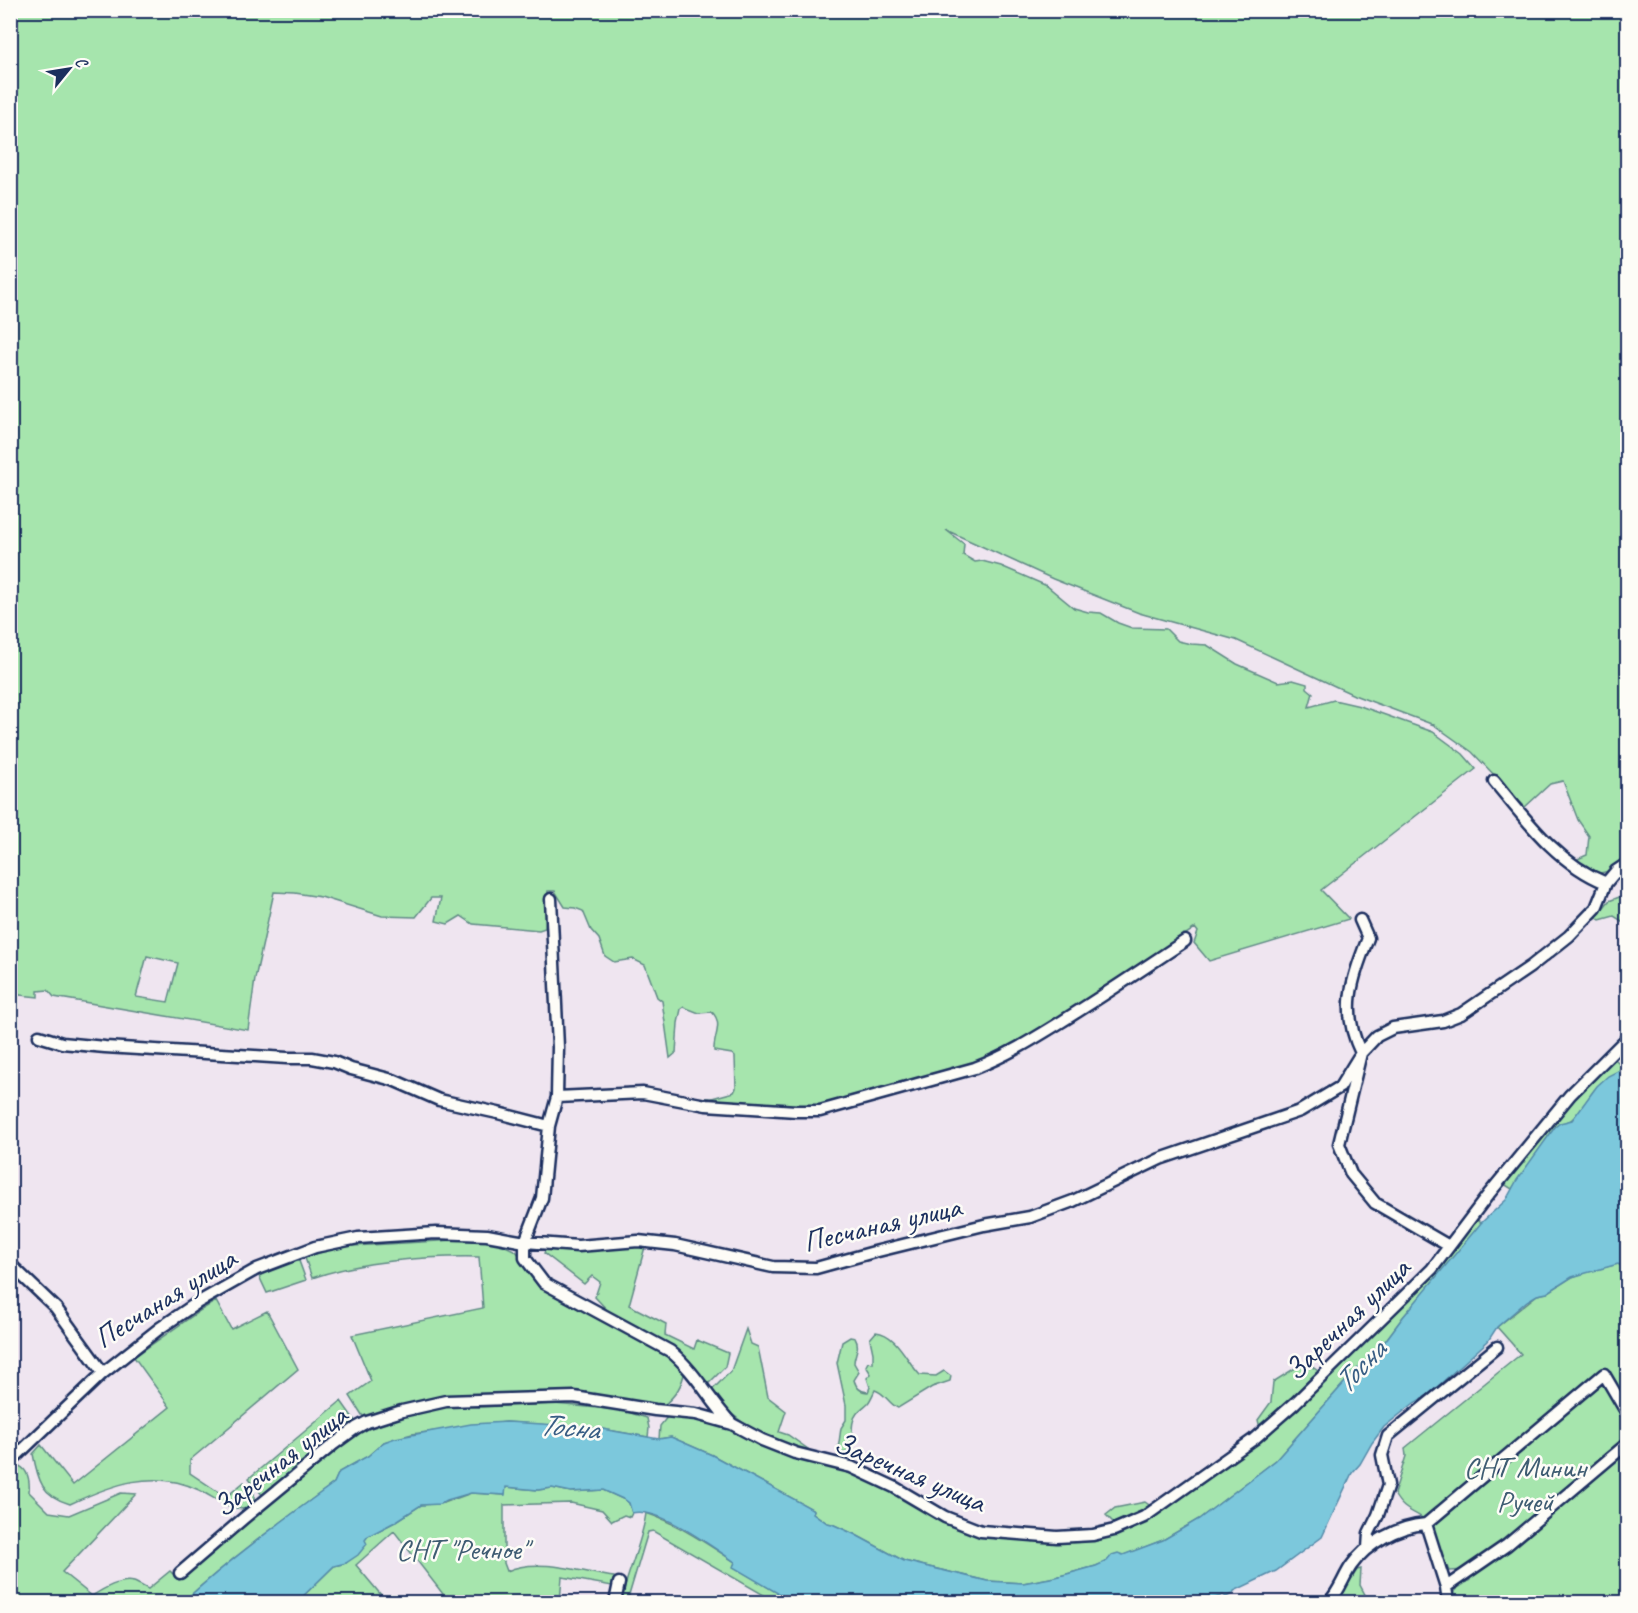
<svg xmlns="http://www.w3.org/2000/svg" width="1638" height="1613" viewBox="0 0 1638 1613" font-family="Caveat,sans-serif">
<rect width="100%" height="100%" fill="#efe5f0"/>
<filter id="ink" filterUnits="userSpaceOnUse"><feTurbulence type="fractalNoise" baseFrequency=".0167" numOctaves="2"/><feDisplacementMap in="SourceGraphic" scale="12" xChannelSelector="R" yChannelSelector="G"/><feConvolveMatrix kernelMatrix="1 2 1 2 8 2 1 2 1" color-interpolation-filters="sRGB"/></filter>
<g filter="url(#ink)">
<!-- green -->
<path fill="#a6e5ad" stroke="#608a86" stroke-width="1.5" fill-rule="evenodd" d="M11 11H1627L1628 858C1606 876 1597 878 1573 861L1587 855 1589 836 1578 820 1563 781 1550 784 1525 807 1472 752 1434 725 1354 695 1236 640 1139 613 1053 579 946 530 964 544 963 555 975 562 982 561 1001 566 1047 586 1074 608 1088 612 1101 613 1118 623 1132 628 1166 629 1178 641 1191 644 1207 645 1237 664 1278 682 1293 680 1307 684V688L1313 693 1309 707 1334 700 1360 706 1433 732 1463 754 1476 769 1321 890 1349 919 1209 961 1194 943 1198 932 1195 928 1011 1050 974 1066 822 1107 715 1105 684 1097 712 1098 734 1092 736 1088 735 1057 732 1054 714 1051C713 1037 724 1024 712 1012L699 1013 684 1007 681 1009 678 1023 676 1053 670 1058 662 1001 657 997 645 965 633 959 614 962 605 956 599 939 591 930 583 911 575 908 565 907 555 891H548L545 928 539 930 473 924 461 916 448 924 436 921 441 898H431L416 917 382 916 321 897 295 893 274 892 255 979 248 1030 54 997 48 990 38 991V997L11 994ZM147 956 178 963 168 1002 136 997Z
M1627 894V928L1622 921 1614 916 1600 920 1596 917 1609 901Z
M1612 1056 1623 1067C1615 1075 1604 1079 1596 1088 1588 1097 1581 1112 1572 1119 1568 1123 1560 1123 1555 1127L1512 1189 1504 1184 1553 1121Z
M1476 1218 1481 1223 1473 1235 1403 1317 1380 1348 1353 1373 1276 1460 1199 1519 1163 1540 1096 1566 1056 1577 1023 1583 987 1581 904 1561 854 1534 832 1524 827 1523 813 1513 814 1510 712 1455 671 1437 659 1439 660 1426 668 1416 699 1420 731 1429 880 1483 950 1523 978 1536 1056 1541 1150 1519 1237 1456Z
M473 1239 499 1243 516 1251 539 1281 667 1354 685 1370C682 1386 676 1395 664 1405L450 1397 424 1400 364 1418 350 1396 371 1381 352 1335 483 1308 479 1257C427 1256 361 1261 312 1278L305 1258 336 1247Z
M613 1247H645L629 1305 666 1324 665 1335 694 1349 697 1340 728 1353 725 1367 706 1386 690 1364 611 1314 595 1297 600 1282 592 1276 584 1284 544 1253 546 1249Z
M293 1260 299 1261 306 1280 267 1293 259 1276Z
M1618 1264 1628 1269 1627 1602H1455V1590L1470 1580 1471 1574 1468 1570 1449 1571 1428 1523C1416 1510 1406 1515 1394 1494L1406 1456 1405 1448 1521 1354 1497 1327 1537 1295 1547 1293 1572 1277 1586 1272Z
M216 1301 231 1329 267 1311 298 1369 190 1460V1473L226 1497 244 1482 254 1493V1500L245 1509C227 1509 215 1498 199 1490 154 1468 111 1485 70 1504 42 1496 38 1481 33 1454L41 1445 73 1485 170 1407 134 1357 201 1310Z
M746 1329 751 1344 758 1347 768 1397 786 1411 779 1432 788 1435 811 1451C769 1440 739 1427 710 1392L731 1371Z
M876 1332C897 1334 907 1362 920 1375L936 1376 944 1371 951 1376 950 1381 932 1387 898 1408C889 1404 885 1393 875 1390 873 1394 871 1399 868 1403 862 1409 855 1412 853 1422 850 1433 857 1452 840 1454L838 1450 840 1435 841 1428 846 1420V1405L837 1363 842 1342 850 1337 855 1338C861 1348 854 1353 854 1363L859 1372 854 1380C856 1387 860 1392 868 1392L870 1387 867 1378 871 1374 866 1366 868 1362 873 1363V1353L870 1339Z
M1300 1365 1311 1366 1318 1371 1260 1428 1258 1420 1271 1402 1273 1382Z
M341 1401 356 1422 286 1481 263 1496 249 1478Z
M450 1404 478 1407 554 1404 621 1410 647 1418 649 1428 648 1437 602 1429 506 1422 412 1434 384 1442 368 1456 339 1472 334 1483C282 1521 230 1559 183 1602H11L10 1471 17 1465C29 1469 30 1481 29 1492L49 1512 69 1515 121 1493 136 1494 62 1572 92 1596C103 1589 121 1578 134 1582 139 1584 144 1587 148 1589L170 1571 179 1580 247 1519 357 1432 405 1414Z
M506 1487 538 1490 552 1488 571 1492 603 1490 625 1500 629 1503 632 1513 630 1517 624 1515 612 1521 602 1510 571 1503 504 1505V1563L507 1571C537 1557 582 1572 614 1577L612 1586 562 1577 560 1602H425L427 1600 431 1601 443 1594 394 1531 356 1565 387 1602H297L334 1566 346 1563 368 1536 395 1522 421 1505 444 1503 471 1493 504 1495Z
M1145 1502 1152 1507 1117 1526 1106 1515 1115 1508Z
M646 1513C679 1524 707 1544 735 1562L734 1567 793 1602H776L653 1531 648 1532 627 1602H621C627 1572 642 1544 646 1513Z
M1361 1569 1360 1585 1369 1602H1336L1357 1570Z"/>
<!-- water -->
<path fill="#7cc8dc" stroke="#558baa" stroke-width="1.5" d="M1627 1062V1269L1618 1264 1572 1277 1547 1293 1537 1295 1527 1301 1497 1327 1488 1341 1428 1395 1414 1403 1384 1427 1372 1443 1360 1464 1352 1473 1322 1537 1276 1571 1234 1591 1233 1594 1226 1597 1223 1595 1204 1602H793L733 1567 735 1562C712 1547 659 1506 632 1513L629 1503 625 1500 603 1490 571 1492 552 1488 538 1490 506 1487 505 1495 471 1493 447 1500 440 1504 421 1505 395 1522 368 1536 365 1540 367 1544 358 1555 346 1563 334 1566 297 1602H183C230 1559 282 1521 334 1483L339 1472 368 1456 384 1442 395 1438 471 1424 507 1422 543 1424 602 1429 659 1439 671 1437 712 1455 814 1510 813 1513 827 1523 832 1524 854 1534 904 1561 987 1581 1023 1583 1056 1577 1096 1566 1107 1561 1112 1555 1118 1553 1123 1555 1163 1540 1199 1519 1276 1460 1353 1373 1380 1348 1403 1317 1481 1223 1506 1200 1517 1180 1555 1127 1560 1123 1572 1120 1597 1086 1608 1076 1620 1070Z"/>
<g fill="none" stroke-linecap="round" stroke-linejoin="round">
<!-- minor casing -->
<g stroke="#1b2f5e" stroke-width="15">
<path id="minor" d="M1494 781C1526 820 1558 864 1606 883
M1616 871 1628 876
M551 899 558 1047 557 1097 549 1126 542 1198 525 1242V1258L544 1283 670 1351C695 1371 710 1401 732 1424
M1360 920 1368 938C1352 980 1340 1010 1361 1053L1339 1144 1351 1174 1375 1203 1449 1246
M39 1036 62 1043 105 1047 287 1058H312L334 1062 351 1069 393 1080 439 1100 498 1113 549 1126
M557 1097 643 1093 706 1105 796 1111H820L975 1068C1006 1056 1032 1040 1061 1022 1103 996 1144 968 1185 941
M10 1264 56 1308 103 1373
M10 1462 103 1373 160 1328 197 1303 257 1269 315 1247 358 1238 436 1233 487 1235 525 1242 578 1246 638 1241 675 1245 773 1267 816 1268 874 1252 984 1225 1030 1217 1073 1201 1160 1159 1300 1111 1340 1087 1361 1053 1377 1036 1393 1028 1443 1021 1461 1014 1530 967 1569 936 1596 908 1606 883 1616 871 1628 863
M1426 1524 1446 1587 1448 1602
M1368 1548 1369 1533 1378 1515 1388 1485 1382 1455 1388 1436 1497 1347
M180 1573 244 1518 334 1444 356 1428 367 1422 402 1411 446 1401 574 1397 655 1410 696 1414 732 1424 762 1440 795 1453 851 1467 894 1487 945 1517 981 1531 1057 1537 1093 1535 1114 1530 1144 1517 1254 1439 1295 1403 1432 1269 1488 1195 1570 1095 1628 1037
M1446 1587 1507 1545 1628 1443
M615 1602 619 1583
M1329 1602C1339 1592 1343 1578 1351 1566 1367 1543 1398 1526 1426 1524L1604 1374 1628 1415"/>
</g>
<!-- minor -->
<use href="#minor" stroke="#fdfcf7" stroke-width="10"/>
</g>
</g>
<g text-anchor="middle" stroke-width="5" stroke-linejoin="round" paint-order="stroke">
<!-- street labels -->
<g font-size="30" fill="#1b2f5e" stroke="#fdfcf7">
<text transform="translate(882 1224) rotate(-13)" y="10">Песчаная улица</text>
<text transform="translate(165 1298) rotate(-32)" y="10">Песчаная улица</text>
<text transform="translate(1347 1319) rotate(-44)" y="10">Заречная улица</text>
<text transform="translate(280 1461) rotate(-38)" y="10">Заречная улица</text>
<text transform="translate(910 1472) rotate(23)" y="10">Заречная улица</text>
</g>
<!-- park labels -->
<g font-size="30" fill="#3e5c72" stroke="#fdfcf7">
<text x="1525" y="1477">СНТ Минин<tspan x="1525" dy="34">Ручей</tspan></text>
<text x="462" y="1559">СНТ "Речное"</text>
</g>
<!-- water labels -->
<g font-size="32" font-style="italic" fill="#385d84" stroke="#fdfcf7">
<text transform="translate(1359 1366) rotate(-46)" y="11">Тосна</text>
<text transform="translate(569 1426) rotate(5)" y="11">Тосна</text>
</g>
</g>
<!-- margin -->
<rect width="1638" height="1613" fill="none" stroke="#fdfcf7" stroke-width="36"/>
<rect x="18" y="18" width="1602" height="1577" fill="none" stroke="#1b2f5e" stroke-width="2" filter="url(#ink)"/>
<!-- north arrow -->
<g transform="translate(69 69) rotate(60)" stroke="#fdfcf7" stroke-width="4.5" paint-order="stroke">
<path d="M0-4.5L10 22L0 15L-10 22Z" fill="#1b2f5e"/>
<text y="-9" font-size="16" font-weight="bold" text-anchor="middle" fill="#1b2f5e">С</text>
</g>
</svg>
